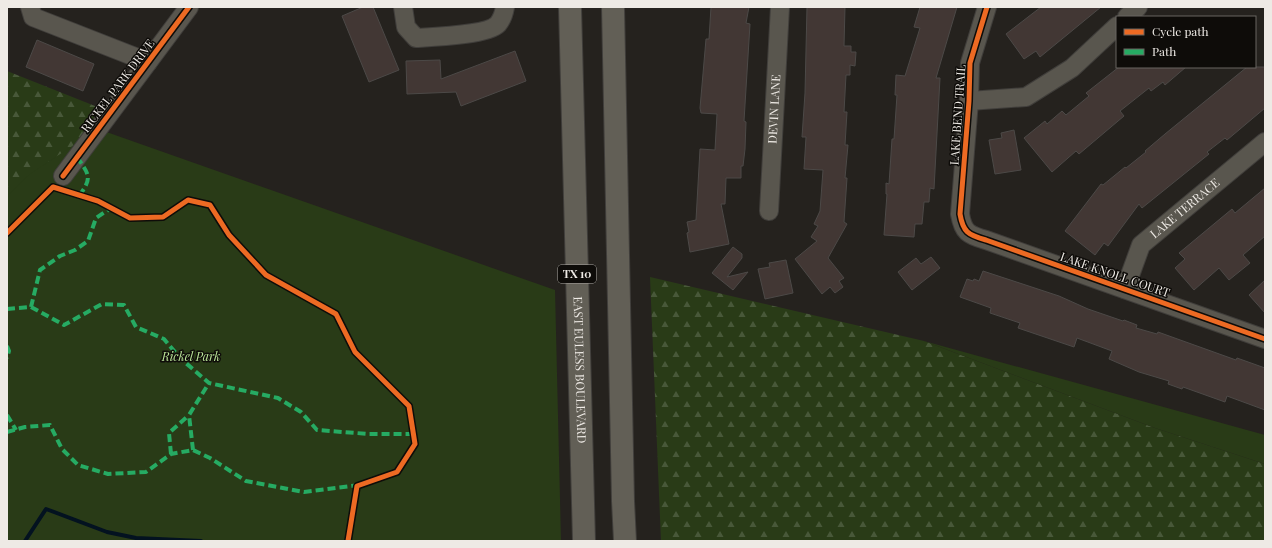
<svg xmlns="http://www.w3.org/2000/svg" width="1272" height="548" viewBox="0 0 1272 548" font-family="'Playfair Display',serif">
<defs>
<pattern id="forest-firs" width="22" height="20" patternUnits="userSpaceOnUse"><rect width="22" height="20" fill="#293b17"/><path d="M5 1l3.5 6h-7zM16 11l3.5 6h-7z" fill="#485839"/></pattern>
</defs>
<rect width="100%" height="100%" fill="#25221e"/>
<!-- forest -->
<path fill="url(#forest-firs)" d="M7 71 95 106 98 129 7 197Z
M650 277 924 341 1155 428 1265 464V541H661Z"/>
<!-- green -->
<path fill="#293b17" d="M98 129 555 290 561 541H7V196L30 174Z
M924 341 1265 435V464L1155 428Z"/>
<g fill="none" stroke-linecap="round" stroke-linejoin="round">
<!-- stream -->
<path stroke="#031220" stroke-width="4" d="M25 541 46 509 107 532 136 538 201 541"/>
</g>
<!-- building -->
<path fill="#423734" stroke="#4c4947" d="M363 7H373L399 70 369 82 342 16Z
M711 7H749L746 23 750 24 744 121 746 122 745 149 743 166H741V178H726L725 204H721L729 244 690 252 687 233 689 232 687 222 696 220 700 149 715 150 717 114 701 113 700 108 706 39H709Z
M807 7H845L844 46H851V52H856L855 66 850 65V75H846L844 112H847L845 145H848L845 178H847L844 222 847 224 828 258 844 278 839 281 843 287 835 293 830 287 822 294 795 259 817 241 811 237 818 226 814 224 820 211 823 170 804 169 806 137H802L805 93Z
M920 7H957L936 78H940L934 189 930 188 929 202H924L922 224H915L914 237 884 235 887 194H886V183L889 184 892 139H894L897 95H895L896 75 905 76 920 28 914 27Z
M1041 7H1101L1040 57 1036 51 1024 59 1006 34Z
M37 40 94 64 83 91 26 67Z
M515 51 526 81 461 106 456 92 407 94 406 61 440 60 441 79Z
M1119 67H1186L1165 85 1163 82 1151 91 1149 88 1120 111 1124 116 1079 154 1076 151 1052 172 1024 138 1045 121 1047 124 1062 111 1066 115 1089 96 1086 93Z
M1247 67H1265V108L1227 140 1225 138 1207 152 1209 154 1142 208 1139 204 1108 246 1104 243 1095 255 1065 231 1101 184 1103 185 1125 167 1126 168 1146 152 1145 151 1165 134Z
M1014 130 1021 170 995 174 989 140 1002 138 1001 133Z
M1265 188V236L1243 255 1250 263 1229 280 1219 268 1194 290 1175 268 1185 259 1179 253 1232 209 1235 213Z
M733 247 742 254V258L727 277 748 272 733 290 712 273Z
M931 257 940 268 912 290 898 272 916 258 921 264Z
M786 260 793 293 765 299 758 269 770 267 769 263Z
M983 271 1059 296 1088 309 1123 321 1124 320 1137 325 1136 328 1157 334 1158 332 1236 360 1237 358 1265 368V410L1227 396 1225 402 1183 387 1182 389 1168 384 1169 381 1139 372 1109 359 1112 351 1077 338 1074 347 1018 328 1020 323 990 313 991 308 960 297 967 279 973 281 974 279 979 281Z
M1265 280V313L1249 295Z"/>
<g fill="none" stroke-linecap="round" stroke-linejoin="round">
<!-- minor casing -->
<g stroke="#403e3b" stroke-width="20">
<g id="minor">
<path d="M30 7 33 17 148 62"/>
<path d="M403 7 406 27 416 38C432 37 488 35 498 24 502 19 504 13 505 7"/>
<path d="M987 7 970 63 969 101 960 214C963 232 968 235 986 240L1265 339"/>
<path d="M1127 17 1138 7"/>
<path d="M969 101 1026 97 1072 68 1117 26"/>
<path d="M63 176 189 7"/>
<path id="s1" d="M769 211 780 7"/>
<path id="s2" d="M1125 289 1141 245 1265 142"/>
</g>
</g>
<!-- major casing -->
<g stroke="#403e3b" stroke-width="24">
<g id="major">
<path id="s3" d="M570 7 584 541"/>
<path d="M613 7 623 501 625 541"/>
</g>
</g>
<!-- minor -->
<use href="#minor" stroke="#59564e" stroke-width="18"/>
<!-- major -->
<use href="#major" stroke="#625f56" stroke-width="22"/>
<!-- quiet -->
<path stroke="#26ab63" stroke-width="4" stroke-dasharray="8 4" stroke-linecap="butt" d="M77 157C89 175 93 177 79 196
M31 307 64 325 102 304 124 305 136 327 164 339 180 358 209 383 278 398 301 412 317 430 369 434H414
M7 309 31 307 40 270 60 256 75 250 88 241 96 218 111 208
M7 346 9 351 7 358
M7 415 16 430
M7 432 25 427 50 425 62 449 78 465 108 474 146 472 171 454 193 450 210 458 246 481 304 492 360 485
M193 450 189 415 209 383
M171 454 169 433 189 415"/>
<!-- cycleway casing -->
<g stroke="#0e0c09" stroke-width="8">
<path id="cycleway" d="M987 7 970 63 969 101 960 214C963 232 968 235 986 240L1265 339
M63 176 189 7
M7 233 53 187 98 201 130 218 163 217 188 200 210 205 229 235 266 275 336 314 355 352 409 406 415 444 397 472 357 486 348 541"/>
</g>
<!-- cycleway -->
<use href="#cycleway" stroke="#ed6a23" stroke-width="5"/>
</g>
<g text-anchor="middle" stroke-width="3" stroke-linejoin="round" paint-order="stroke">
<!-- shield labels -->
<rect fill="#0e0c09" stroke="#aba7a3" stroke-width="1" x="558" y="265" width="38" height="18" rx="3"/>
<g font-size="11" font-weight="bold" fill="#eeeae5">
<text x="577" y="278">TX 10</text>
</g>
<!-- street labels -->
<g font-size="12" fill="#eeeae5" stroke="#0e0c09">
<text transform="translate(118 86) rotate(-53)" y="4">RICKEL PARK DRIVE</text>
<text dy="4" stroke="none"><textPath href="#s1" startOffset="102">DEVIN LANE</textPath></text>
<text transform="translate(958 115) rotate(-86)" y="4">LAKE BEND TRAIL</text>
<text dy="4" stroke="none"><textPath href="#s2" startOffset="104">LAKE TERRACE</textPath></text>
<text transform="translate(1115 275) rotate(19)" y="4">LAKE KNOLL COURT</text>
<text dy="4" stroke="none"><textPath href="#s3" startOffset="363">EAST EULESS BOULEVARD</textPath></text>
</g>
<!-- park labels -->
<g font-size="12" font-style="italic" fill="#bae498" stroke="#0e0c09">
<text x="191" y="361">Rickel Park</text>
</g>
</g>
<!-- border -->
<rect width="1272" height="548" fill="none" stroke="#eeeae5" stroke-width="16"/>
<!-- legend -->
<rect x="1116" y="16" width="140" height="52" fill="#0e0c09" stroke="#686561"/>
<rect x="1124" y="29" width="20" height="6" fill="#ed6a23" stroke="#686561"/>
<text x="1152" y="36" font-size="12" fill="#eeeae5">Cycle path</text>
<rect x="1124" y="49" width="20" height="6" fill="#26ab63" stroke="#686561"/>
<text x="1152" y="56" font-size="12" fill="#eeeae5">Path</text>
</svg>
